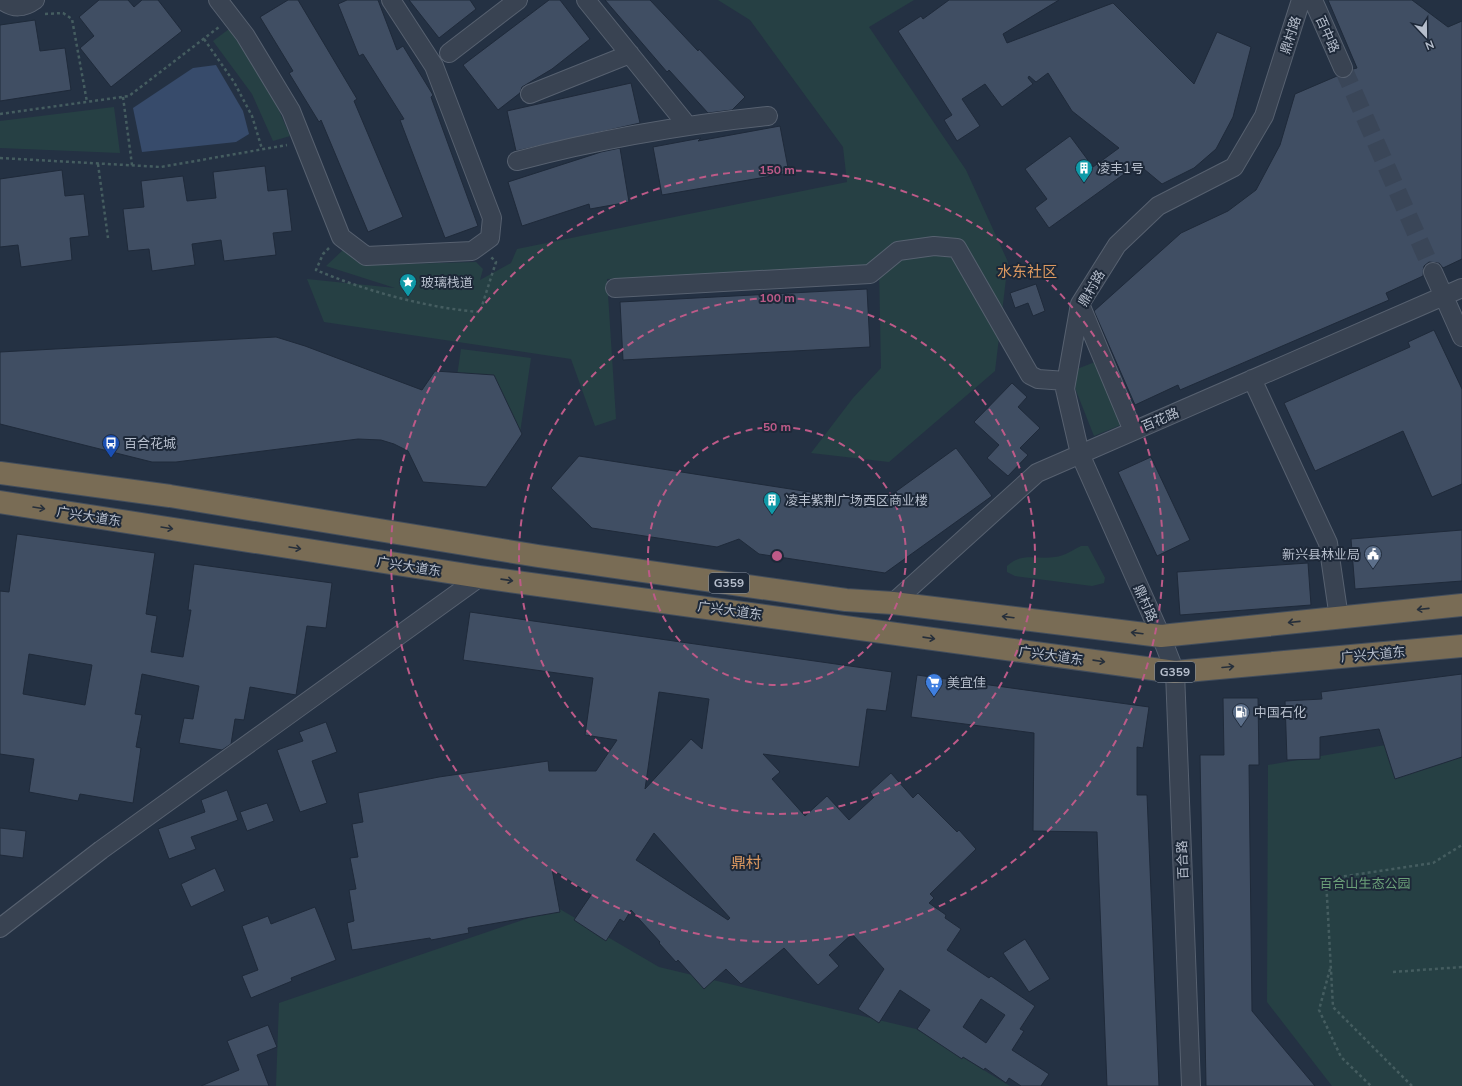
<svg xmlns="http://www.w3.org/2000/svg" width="1462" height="1086" viewBox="0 0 1462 1086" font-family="'Nunito Sans','Noto Sans SC',sans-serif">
<rect width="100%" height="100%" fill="#243143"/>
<!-- green -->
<path fill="#264044" d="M718 0H914L869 27 966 170 1008 262 995 371 889 462 811 453 853 398 881 368 879 267 607 279 616 419 595 426 571 359 324 322 307 279 395 288 326 266 343 250 367 265 476 262 483 269 480 280 511 263 517 249 847 182 843 147 750 20Z
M229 29 268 85 290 136 273 141 252 94 213 41Z
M114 107 120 153 0 148V121Z
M461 349 531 358 520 433 450 424Z
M1095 362 1121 425 1094 436 1075 388 1077 369Z
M1081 546H1088L1105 578 1104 583 1092 586 1015 576 1007 572V566C1022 552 1037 560 1055 557 1064 556 1073 550 1081 546Z
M1462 732V1086H1332L1267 1002 1268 765Z
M558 908 659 967 916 1029 1010 1086H276L279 1003Z"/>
<!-- water -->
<path fill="#374b6b" d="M216 65 243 111 249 134 236 142 142 152 133 108 193 68Z"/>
<!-- building -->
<path fill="#404e63" stroke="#1f2a3a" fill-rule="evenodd" d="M99 0H128L134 7 142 0H158L182 31 111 87 80 48 94 36 79 17Z
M288 0H298L357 99 354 101 403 217 368 232 321 120 319 122 289 73 293 71 260 17Z
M347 0H378L397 50 403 46 433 95 431 97 478 226 445 238 400 120 404 119 363 54 359 56 338 4Z
M409 0H470L476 9 439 38Z
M549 0H560L590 39 552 69 522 87 520 93 498 110 463 65Z
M605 0H650L698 51 699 49 745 97 732 110 708 113 669 70 667 72Z
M949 0H1059L1003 34 1007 43 1113 3 1194 84 1217 32 1251 47 1233 117 1216 149 1194 168 1162 184 1138 164 1049 228 1035 208 1047 199 1025 169 1070 136 1093 167 1119 148 1072 111 1048 73 1036 82 1029 76 1028 78 1033 84 1002 107 985 84 962 99 980 126 957 141 944 120 952 115 898 31 921 16 923 19Z
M1328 0H1412L1448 27 1462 21V259L1443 268 1439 263 1429 262 1424 266 1423 276 1386 293 1389 300 1180 390 1178 385 1135 405 1094 311 1181 233 1228 211 1256 190 1280 145 1295 94 1337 76 1347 78 1351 74 1353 69 1357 68Z
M35 20 40 51 65 48 71 90 0 101V25Z
M631 83 640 123 516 151 507 111Z
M780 126 789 173 662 195 653 147 701 138 698 141Z
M620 148 629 202 590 209 589 204 522 226 508 182 601 152Z
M265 166 268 191 287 189 292 231 273 233 276 255 224 261 221 240 192 244 195 265 152 271 149 249 128 251 123 209 144 207 141 181 183 176 187 201 216 198 213 172Z
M62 170 65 196 84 194 89 236 70 238 72 260 21 267 18 245 0 247V179Z
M1036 284 1045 311 1033 316 1028 303 1015 308 1010 293Z
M867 289 870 347 623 360 620 302Z
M1434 330 1462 389V484L1432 497 1403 431 1315 471 1284 403 1410 347 1408 342Z
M276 337 305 346 422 390 435 371 494 375 522 434 486 487 423 482 408 451 394 444 381 440 358 439 176 462H152L0 424V352Z
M1012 383 1027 397 1018 407 1040 428 1020 448 1028 455 1008 476 987 458 999 445 974 422Z
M956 448 992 496 885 573 759 554 739 539 717 547 592 528 551 488 579 456 880 503Z
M1151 457 1190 540 1157 556 1118 472Z
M1462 530V581L1355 589 1351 539Z
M17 534 155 553 146 614 157 616 151 652 183 657 191 610H188L194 564 332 583 326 628 307 626 296 695 250 687 244 720 235 719 231 744 222 750 179 743 184 718 193 719 199 686 142 674 135 714 142 715 136 747 141 748 133 803 80 794 78 801 29 792 34 759 0 754V591L9 592ZM29 654 92 665 85 705 23 694Z
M1308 563 1311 605 1180 615 1177 572Z
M470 612 892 672 886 711 867 709 859 767 763 754 780 772 772 779 805 816 827 796 849 820 874 797 870 792 891 773 913 798 918 793 957 832 959 830 976 849 930 894 934 898 929 903 946 915 945 918 961 929 947 950 989 978 991 976 1035 1006 1020 1029 1024 1031 1012 1050 1049 1074 1041 1086H1021L1009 1078 1006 1083 985 1068 984 1070 963 1057 962 1059 917 1029 930 1010 900 990 879 1023 858 1009 884 969 852 934 829 955 839 966 818 985 784 948 741 984 726 969 704 989 678 960 676 962 659 943 660 942 631 910 624 922 620 919 606 941 574 920 591 895 552 869 560 912 468 928 469 933 431 940 430 938 352 950 347 923 354 921 349 890 356 889 350 858 358 857 352 824 363 822 358 793 439 777 548 761 549 771H596L617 740 585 735 593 678 463 660ZM659 692 709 699 702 749 691 739 645 789ZM654 833 730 918 728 920 636 860ZM981 999 1005 1015 986 1043 963 1027Z
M1462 674V757L1395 779 1379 729 1320 737V759L1287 760 1285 701 1322 699 1321 692Z
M917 675 1149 707 1143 748 1137 747V795H1147L1159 1086H1107L1097 832 1033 831 1034 733 911 717Z
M1223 698H1258L1259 765H1249L1252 1011 1315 1086H1206L1200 755H1224Z
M326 722 337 752 312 761 327 803 300 812 277 750 303 741 299 732Z
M227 790 238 820 191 837 196 849 169 859 158 829 205 812 201 800Z
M267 803 274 821 247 831 240 812Z
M0 828 26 831 23 858 0 855Z
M215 868 225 891 191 907 181 884Z
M315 907 336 960 291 978 292 981 251 998 242 976 258 970 242 926 268 916 271 924Z
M1025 939 1050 979 1029 992 1003 953Z
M268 1025 277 1047 257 1055 269 1086H201L239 1070 227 1041Z"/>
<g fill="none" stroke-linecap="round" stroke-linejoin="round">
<!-- minor-tunnel -->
<path stroke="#3a4658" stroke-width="18" stroke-dasharray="18 9" stroke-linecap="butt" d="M1343 68 1433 272"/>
<!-- minor casing -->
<g stroke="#576170" stroke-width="20">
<path id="minor" d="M2 0C13 9 24 8 35 0
M218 0 245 35 291 111 341 237 366 256 472 251 490 238 492 218 434 66 391 0
M586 0 687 125
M1313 0 1343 68
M449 53 518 0
M530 94 630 54
M517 161C600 139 682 125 768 116
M1433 272 1462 337
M615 288 870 274 898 251 934 246 957 248 1030 375 1038 379 1066 381
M1080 304 1133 431
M1252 379 1328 543 1339 618
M893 603 1037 473 1462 288
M0 928 101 850 480 577
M1191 1086 1175 672 1161 636 1080 454 1065 389 1080 304 1117 245 1158 206 1234 167 1264 116 1301 0"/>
</g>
<!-- highway casing -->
<g stroke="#434e5d" stroke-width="24">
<path id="highway" d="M0 473 170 496 538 556 846 600 893 603 1161 636 1462 605
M0 502 480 577 1175 672 1462 646"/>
</g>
<!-- path -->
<path stroke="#455d60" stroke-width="2.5" stroke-dasharray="3 3" stroke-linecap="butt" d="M45 14 63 13 72 19 87 102
M204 39 234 82 252 116 262 149
M123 97 132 165
M0 114 129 96 219 27
M0 158 161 167 287 145
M98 164 108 238
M329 248 323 254 316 270C366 291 427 308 480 312L496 262 491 257
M1330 969 1319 1010 1341 1057 1371 1086
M1393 972 1462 967
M1412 1086 1333 1007 1326 879 1433 863 1462 845"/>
<!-- minor -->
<use href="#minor" stroke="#394352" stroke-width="18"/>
<!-- highway -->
<use href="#highway" stroke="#796c55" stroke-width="22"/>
</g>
<!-- one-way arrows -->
<defs><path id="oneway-shaft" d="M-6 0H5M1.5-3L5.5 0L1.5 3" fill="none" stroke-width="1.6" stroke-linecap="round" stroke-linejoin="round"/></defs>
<g stroke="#262f3b">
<use href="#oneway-shaft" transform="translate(39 508) rotate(9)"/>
<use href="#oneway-shaft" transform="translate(167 528) rotate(9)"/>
<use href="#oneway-shaft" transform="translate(295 548) rotate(9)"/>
<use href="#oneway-shaft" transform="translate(507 580) rotate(8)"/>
<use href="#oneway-shaft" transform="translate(1423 609) rotate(174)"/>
<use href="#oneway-shaft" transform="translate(1008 617) rotate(-173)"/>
<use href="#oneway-shaft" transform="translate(1294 622) rotate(174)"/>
<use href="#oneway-shaft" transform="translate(1137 633) rotate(-173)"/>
<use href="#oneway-shaft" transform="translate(929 638) rotate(8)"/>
<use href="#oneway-shaft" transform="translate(1099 661) rotate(8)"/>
<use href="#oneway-shaft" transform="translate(1228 667) rotate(-5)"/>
</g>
<!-- distance rings -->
<g fill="none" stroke="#bd5a88" stroke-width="2" stroke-dasharray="7 5">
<circle cx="777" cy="556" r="129"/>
<circle cx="777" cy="556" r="258"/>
<circle cx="777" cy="556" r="386"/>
</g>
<!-- icons -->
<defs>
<g id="building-pin" transform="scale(0.9)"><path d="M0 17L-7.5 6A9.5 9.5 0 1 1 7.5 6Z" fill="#0f9aa8" stroke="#1d2838"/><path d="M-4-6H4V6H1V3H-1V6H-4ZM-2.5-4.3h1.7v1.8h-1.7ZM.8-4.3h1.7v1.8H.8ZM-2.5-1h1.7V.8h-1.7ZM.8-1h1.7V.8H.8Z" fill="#fff"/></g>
<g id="sight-pin" transform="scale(0.9)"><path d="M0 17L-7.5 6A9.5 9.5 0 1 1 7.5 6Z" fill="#0f9aa8" stroke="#1d2838"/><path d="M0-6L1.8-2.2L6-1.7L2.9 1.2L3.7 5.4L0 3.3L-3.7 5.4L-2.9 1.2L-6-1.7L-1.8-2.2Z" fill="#fff"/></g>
<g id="bus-pin" transform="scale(0.9)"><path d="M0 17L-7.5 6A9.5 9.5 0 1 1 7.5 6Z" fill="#1a4fb4" stroke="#1d2838"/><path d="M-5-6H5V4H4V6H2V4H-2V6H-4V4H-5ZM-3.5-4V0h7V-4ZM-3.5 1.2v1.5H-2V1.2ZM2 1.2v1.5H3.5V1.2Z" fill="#fff"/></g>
<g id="civic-pin" transform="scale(0.9)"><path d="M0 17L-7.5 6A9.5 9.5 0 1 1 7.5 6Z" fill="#5c6f8a" stroke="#1d2838"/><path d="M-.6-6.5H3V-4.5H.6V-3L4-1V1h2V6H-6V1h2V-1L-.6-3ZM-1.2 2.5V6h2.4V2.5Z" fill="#fff"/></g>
<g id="supermarket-pin" transform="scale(0.9)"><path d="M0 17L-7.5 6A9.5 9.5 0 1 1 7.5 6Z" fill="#3f7fe0" stroke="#1d2838"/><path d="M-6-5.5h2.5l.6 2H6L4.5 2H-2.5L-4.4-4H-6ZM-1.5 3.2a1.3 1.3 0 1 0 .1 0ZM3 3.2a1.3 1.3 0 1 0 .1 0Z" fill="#fff"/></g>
<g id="fuel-pin" transform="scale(0.9)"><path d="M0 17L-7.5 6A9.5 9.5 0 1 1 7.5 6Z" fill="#5c6f8a" stroke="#1d2838"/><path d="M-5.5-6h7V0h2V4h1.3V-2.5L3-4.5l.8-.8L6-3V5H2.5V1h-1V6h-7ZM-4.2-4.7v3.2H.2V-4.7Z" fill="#fff"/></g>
</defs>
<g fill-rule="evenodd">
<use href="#building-pin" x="1084" y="168"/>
<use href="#sight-pin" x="408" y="282"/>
<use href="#bus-pin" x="111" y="443"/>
<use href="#building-pin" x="772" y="500"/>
<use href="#civic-pin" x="1373" y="554"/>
<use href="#supermarket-pin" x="934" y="682"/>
<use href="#fuel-pin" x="1241" y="712"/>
</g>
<g text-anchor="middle" stroke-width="4" stroke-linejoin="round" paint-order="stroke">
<!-- shield labels -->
<g fill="#1d2838" stroke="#8891a0" stroke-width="1">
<rect x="709" y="573" width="40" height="20" rx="3"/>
<rect x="1155" y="662" width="40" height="20" rx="3"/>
</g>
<g font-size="12" font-weight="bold" fill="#b6becc">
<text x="729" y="587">G359</text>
<text x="1175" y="676">G359</text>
</g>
<!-- street labels -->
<g font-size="13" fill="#b6becc" stroke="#1d2838">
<text transform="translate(1328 34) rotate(66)" y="5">百中路</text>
<text transform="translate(1290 35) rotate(-72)" y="5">鼎村路</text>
<text transform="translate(1091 288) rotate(-60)" y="5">鼎村路</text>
<text transform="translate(1160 419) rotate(-23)" y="5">百花路</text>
<text transform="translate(89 516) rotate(9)" y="5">广兴大道东</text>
<text transform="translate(409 566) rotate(9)" y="5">广兴大道东</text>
<text transform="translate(1146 603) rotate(66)" y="5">鼎村路</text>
<text transform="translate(730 610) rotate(8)" y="5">广兴大道东</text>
<text transform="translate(1373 654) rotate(-5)" y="5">广兴大道东</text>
<text transform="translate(1051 655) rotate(8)" y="5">广兴大道东</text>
<text transform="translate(1182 860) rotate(-92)" y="5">百合路</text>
</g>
<!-- poi labels -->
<g font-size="13" fill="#b6becc" stroke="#1d2838" text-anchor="start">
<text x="1097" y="173">凌丰1号</text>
<text x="421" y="287">玻璃栈道</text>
<text x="124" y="448">百合花城</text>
<text x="785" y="505">凌丰紫荆广场西区商业楼</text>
<text x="1360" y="559" text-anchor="end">新兴县林业局</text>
<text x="947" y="687">美宜佳</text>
<text x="1254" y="717">中国石化</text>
</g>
<!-- park labels -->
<g font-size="13" fill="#6b9f78" stroke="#1d2838">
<text x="1365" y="888">百合山生态公园</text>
</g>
<!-- quarter labels -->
<g font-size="15" fill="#dd9960" stroke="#1d2838">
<text x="1027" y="277">水东社区</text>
<text x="746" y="868">鼎村</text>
</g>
</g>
<circle cx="777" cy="556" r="6" fill="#bd5a88" stroke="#1d2838" stroke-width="2"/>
<g font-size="12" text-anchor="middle" font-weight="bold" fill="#bd5a88" stroke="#1d2838" stroke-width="4" stroke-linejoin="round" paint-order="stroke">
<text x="777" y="174">150 m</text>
<text x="777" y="302">100 m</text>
<text x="777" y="431">50 m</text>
</g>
<!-- north arrow -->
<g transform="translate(1426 36) rotate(158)" stroke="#1d2838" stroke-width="3" paint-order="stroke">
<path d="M0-3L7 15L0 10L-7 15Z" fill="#b6becc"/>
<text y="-6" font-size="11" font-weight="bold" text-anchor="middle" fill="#b6becc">N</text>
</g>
</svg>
